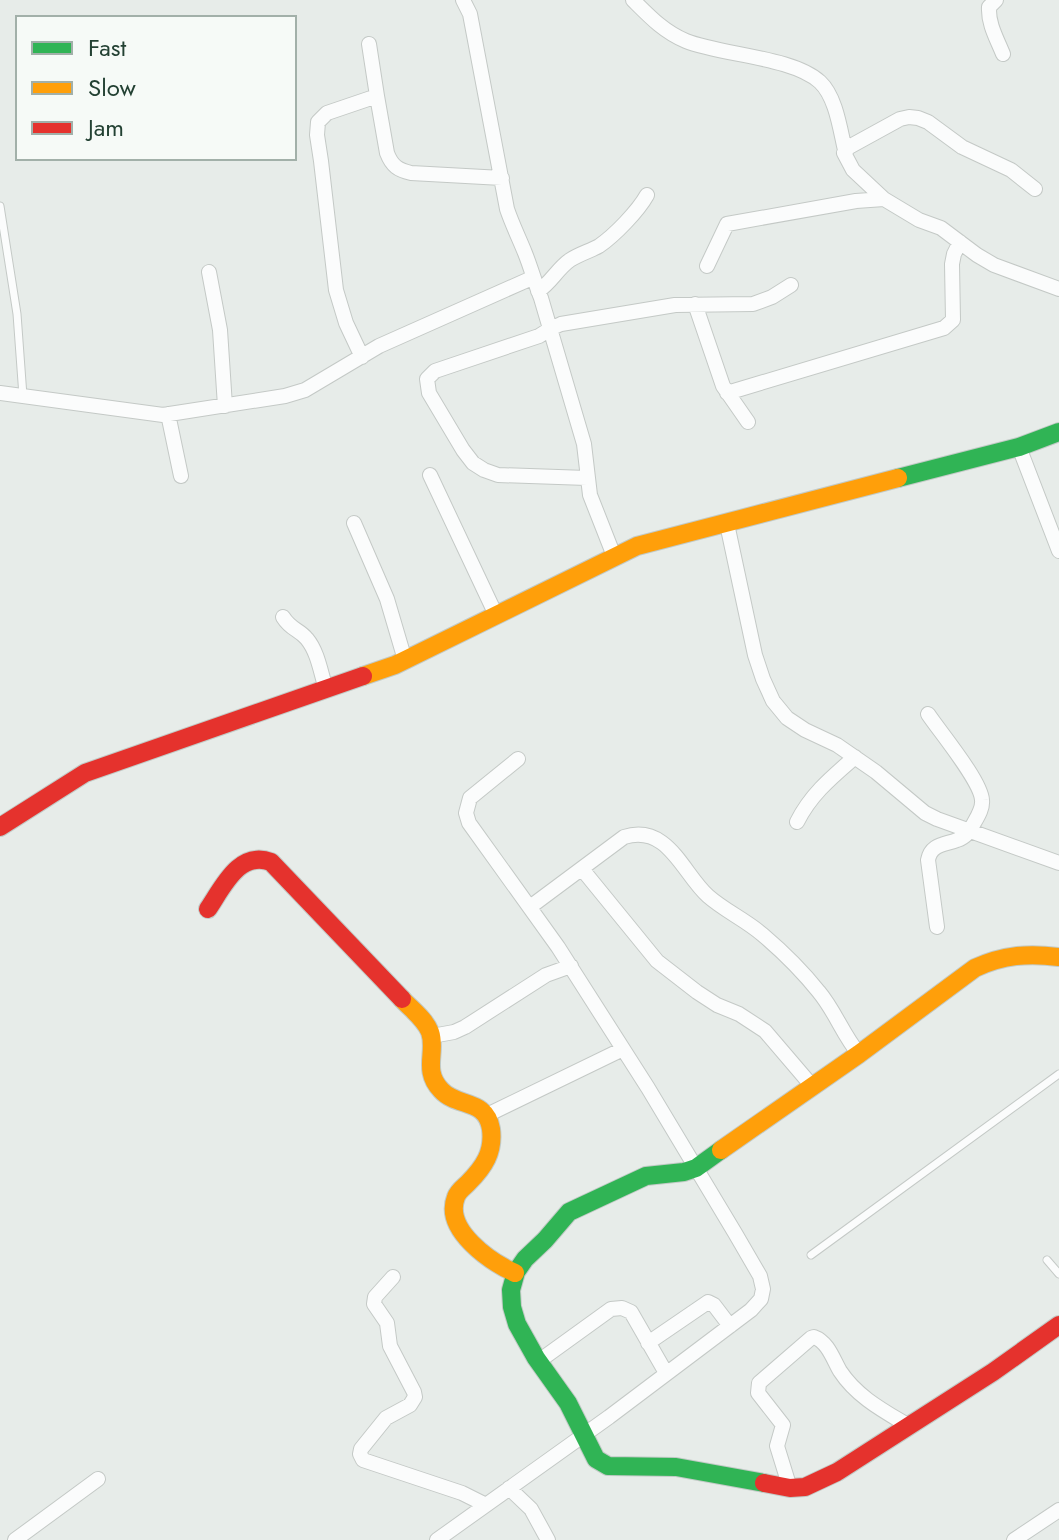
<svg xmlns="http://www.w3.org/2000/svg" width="1059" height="1540" viewBox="0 0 1059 1540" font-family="Jost,sans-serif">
<rect width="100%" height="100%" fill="#e7ece9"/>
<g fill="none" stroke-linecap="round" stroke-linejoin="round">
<!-- lane casing -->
<g stroke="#c4c9c6" stroke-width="9">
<path id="lane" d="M0 206 17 314 23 396
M811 1255 1059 1074
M1047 1260 1059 1274"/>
</g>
<!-- street casing -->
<g stroke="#c4c9c6" stroke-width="16">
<path id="street" d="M463 0 470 14 507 209C512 224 519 238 525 253 531 268 535 283 541 298L584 444 590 495 614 556
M633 0C649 16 664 32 686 41 721 55 793 57 820 82 836 97 840 129 845 150
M996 0 989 7C988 24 997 39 1003 54
M369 44 377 96
M884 199 853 170 844 153 849 147 900 119 909 117 918 118 928 122 962 147 1011 170 1035 189
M707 266 727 224 856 201 884 199 919 220 941 228 977 255 994 265 1059 289
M209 272 220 330 225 406
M538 291C551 283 557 269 570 260 579 254 590 251 599 246 615 235 638 211 647 195
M695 304 723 386 748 422
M362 357 346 323 336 290 321 161 317 135 318 122 327 113 377 96 387 153C392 166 398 170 411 173L502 178
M0 393 163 415 285 396 305 390 379 346 532 278
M727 393 944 328 953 320 952 264 954 254 960 242
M168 414 181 476
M1019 447 1059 551
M430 475 496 615
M587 478 498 475 484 470 473 463 463 450 429 393 427 379 435 371 539 336 550 329 561 324 675 305 753 304 772 297 791 285
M354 523 387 599 405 660
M727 524 755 655 763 679 773 701 787 718 805 730 837 745 876 772 925 813 937 819 1059 863
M283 617C291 630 299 629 307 639 318 652 321 674 326 689
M928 714C940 732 981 781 982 800 983 808 978 816 974 823 969 832 966 837 957 840 944 845 931 844 928 860L937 927
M797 822C811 794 832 777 855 757
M582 869 657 961 697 992 717 1005 739 1014 765 1031 812 1086
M530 907 624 837C668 823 683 874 708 896 725 911 746 920 763 935 783 952 803 972 819 992 835 1011 843 1035 859 1054
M432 1036 454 1032 465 1027 546 975 571 966
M487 1115 623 1049
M393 1277 375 1297 374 1304 387 1323 390 1346 414 1392 415 1397 410 1405 386 1418 361 1449 360 1454 363 1460 462 1493 486 1505
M648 1343 708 1302 714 1305 730 1326
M539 1361 611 1309 622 1308 631 1312 666 1373
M509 1488 531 1509 548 1540
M790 1488 777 1446 783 1425 758 1393 759 1383 811 1338 814 1337C828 1342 833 1359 840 1371 857 1397 884 1411 909 1426
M15 1540 98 1479
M437 1540 609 1417 751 1310 761 1299 763 1289 760 1276 735 1233 648 1088 558 947 469 823 466 813 470 798 518 759
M1014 1540 1059 1510"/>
</g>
<!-- fast casing -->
<g stroke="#c2cac6" stroke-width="20">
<path id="fast" d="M898 478 1019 447 1059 432
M721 1150 696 1168 684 1172 646 1176 569 1212 545 1240 525 1259 516 1272 511 1290 512 1307 517 1324 536 1358 568 1403 596 1459 608 1466 676 1467 764 1483"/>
</g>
<!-- slow casing -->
<g stroke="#c2cac6" stroke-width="20">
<path id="slow" d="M363 676 395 665 637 546 898 478
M402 999C411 1009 425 1019 430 1032 437 1052 422 1070 441 1090 457 1108 486 1098 491 1129 494 1152 484 1167 468 1183 464 1187 458 1191 456 1197 443 1230 491 1262 515 1273
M721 1150 859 1054 975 968C1003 955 1028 953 1059 957"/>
</g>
<!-- jam casing -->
<g stroke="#c2cac6" stroke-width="20">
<path id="jam" d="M0 827 85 773 363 676
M208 909C223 887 239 850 271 862L402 999
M764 1483 790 1488 805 1487 837 1472 993 1372 1059 1325"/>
</g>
<!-- lane -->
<use href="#lane" stroke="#fbfcfc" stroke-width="7"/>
<!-- street -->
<use href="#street" stroke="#fbfcfc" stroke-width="14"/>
<!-- fast -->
<use href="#fast" stroke="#30b455" stroke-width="18"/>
<!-- slow -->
<use href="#slow" stroke="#ff9f0a" stroke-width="18"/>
<!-- jam -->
<use href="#jam" stroke="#e5322d" stroke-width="18"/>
</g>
<!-- legend -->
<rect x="16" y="16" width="280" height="144" fill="#f6faf7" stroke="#a2b0a9" stroke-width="2"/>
<rect x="32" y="42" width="40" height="12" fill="#30b455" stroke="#a2b0a9" stroke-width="2"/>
<text x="88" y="56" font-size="24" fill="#234133">Fast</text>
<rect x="32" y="82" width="40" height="12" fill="#ff9f0a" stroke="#a2b0a9" stroke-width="2"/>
<text x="88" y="96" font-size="24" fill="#234133">Slow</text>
<rect x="32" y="122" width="40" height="12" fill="#e5322d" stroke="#a2b0a9" stroke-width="2"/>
<text x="88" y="136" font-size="24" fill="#234133">Jam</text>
</svg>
